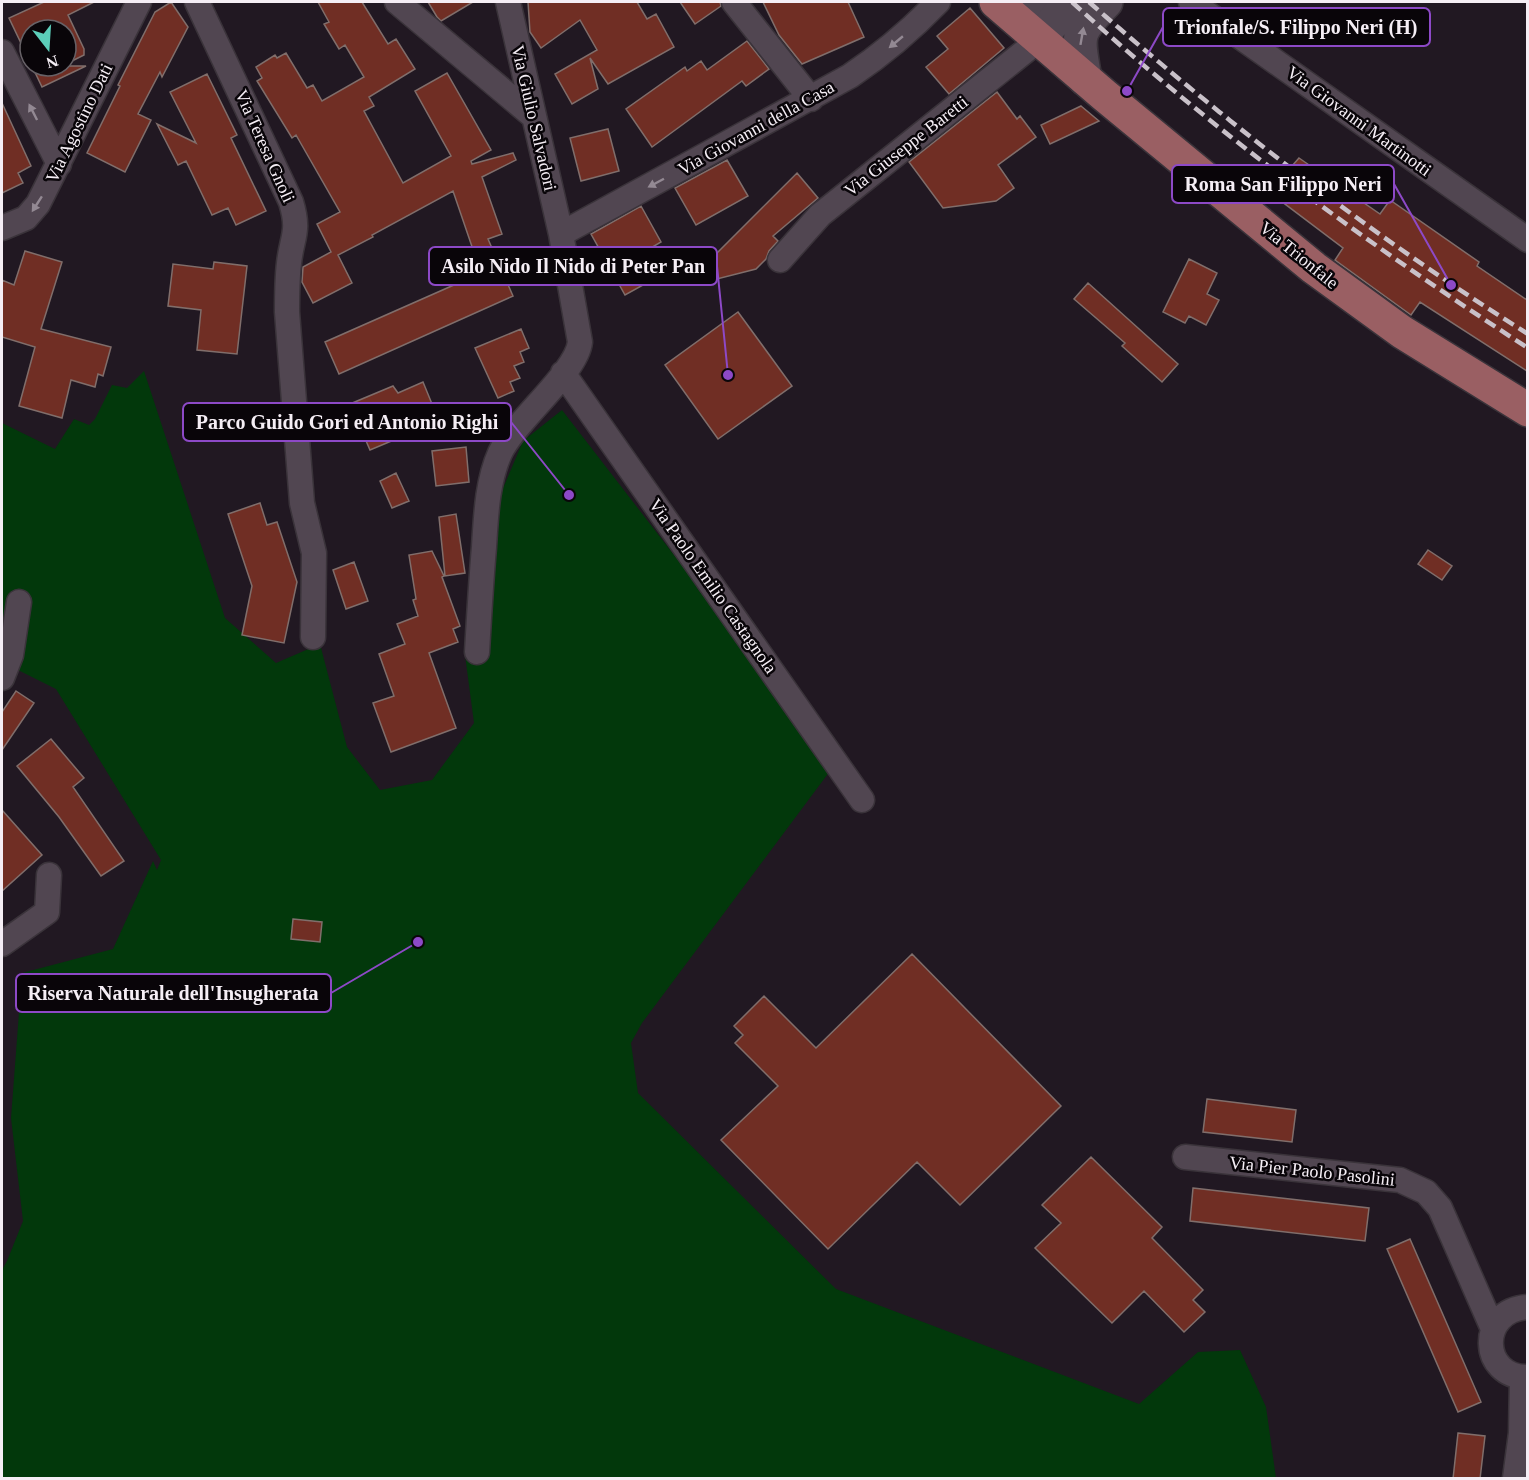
<svg xmlns="http://www.w3.org/2000/svg" width="1529" height="1480" viewBox="0 0 1529 1480" font-family="Georgia,serif">
<rect width="100%" height="100%" fill="#211822"/>
<!-- green -->
<path fill="#02380b" d="M144 371 225 618 276 663 320 644 347 747 380 790 432 780 474 723 465 655 492 612 501 493 523 441 562 410 698 586 697 588 833 767 642 1023 631 1043 638 1093 836 1289 1139 1404 1198 1352 1240 1350 1266 1407 1276 1478H2V1270L7 1261 23 1221 11 1118 22 973 113 949 153 861 157 870 161 860 56 689 2 662V423L55 449 74 419 89 425 95 419 112 385 127 388Z"/>
<!-- building -->
<path fill="#702e24" stroke="#806e6b" stroke-width="1.5" d="M44 2H94L68 15 84 49V55L66 64V30H30V62L9 18Z
M171 2 188 27 162 77 160 72 138 114 151 120 125 172 87 153 120 86 118 85 155 12Z
M318 2H362L388 44 396 39 415 69 369 97 374 106 364 111 403 183 451 156 415 91 447 73 491 150 471 161 472 164 513 153 516 160 482 177 502 234 488 239 513 296 339 374 325 342 481 273 453 191 372 235 373 237 338 255 352 283 313 303 302 282 303 267 331 252 317 224 340 212 296 135 292 138 257 81 262 78 256 67 275 55 277 58 286 53 307 88 313 85 322 101 364 77 345 45 339 49 324 24 329 22Z
M428 2H473L441 21 437 17Z
M528 2H637L647 19 656 14 674 47 608 84 590 58 598 89 572 104 555 74 597 50 580 20 541 48 530 32Z
M680 2H720L721 6 695 24Z
M763 2H848L864 37 802 64 779 35Z
M970 8 1004 48 949 94 926 67 948 49 937 36Z
M747 41 769 69 746 86 742 81 652 147 626 109 685 67 687 71 701 61 707 70Z
M32 66H86L42 87Z
M207 74 237 135 231 138 266 211 236 225 228 208 212 215 186 161 178 165 157 124 196 143 170 92Z
M997 92 1017 119 1020 116 1036 137 998 165 1014 188 996 201 943 208 909 162Z
M2 103 31 166 18 173 23 183 2 193Z
M1081 106 1099 121 1050 144 1041 125Z
M608 129 619 171 581 181 570 138Z
M1299 158 1380 214 1390 200 1479 262 1477 266 1527 300V371L1420 302 1411 315 1335 260 1343 248 1269 192Z
M727 160 748 196 696 225 675 188Z
M797 173 818 198 773 236 778 241 769 251 766 259 756 269 713 280 701 269Z
M641 206 661 242 649 249 663 274 625 295 591 234Z
M25 251 62 262 41 329 111 347 103 376 98 374 95 387 71 380 62 418 19 406 35 347 2 337V280L14 285Z
M1189 259 1217 273 1207 294 1219 300 1206 325 1189 316 1185 323 1163 312Z
M214 262 247 266 237 354 197 350 201 310 168 306 173 264 213 269Z
M1088 283 1178 364 1162 382 1122 346 1125 343 1074 299Z
M738 312 792 386 718 439 665 365Z
M521 329 529 348 520 352 524 362 514 366 520 378 510 382 514 391 498 398 475 348Z
M423 382 439 421 370 450 350 404 393 386 398 393Z
M466 447 469 482 436 486 432 451Z
M396 473 409 501 392 508 380 481Z
M260 503 267 525 277 522 297 582 284 643 242 635 252 586 228 514Z
M456 514 465 573 445 576 439 517Z
M1428 550 1452 566 1442 580 1418 564Z
M432 551 444 576 442 577 460 626 453 629 458 642 429 653 456 728 391 752 373 703 394 696 379 654 405 644 397 624 418 616 413 600 416 599 409 555Z
M354 562 368 601 346 609 333 570Z
M16 691 34 703 2 750V712Z
M51 739 84 778 73 787 124 861 101 876 59 817 17 766Z
M2 810 42 855 2 891Z
M293 919 322 922 320 942 291 939Z
M912 954 1061 1106 960 1205 917 1162 828 1249 721 1140 778 1086 735 1043 743 1035 734 1026 764 996 816 1048Z
M1207 1099 1296 1110 1292 1142 1203 1132Z
M1091 1157 1162 1227 1152 1238 1203 1290 1193 1300 1205 1312 1184 1332 1144 1291 1112 1323 1035 1248 1061 1223 1042 1205Z
M1193 1188 1369 1208 1365 1241 1190 1221Z
M1410 1239 1481 1402 1458 1412 1387 1249Z
M1458 1433 1485 1436 1480 1479H1453Z"/>
<g fill="none" stroke-linecap="round" stroke-linejoin="round">
<!-- street casing -->
<g stroke="#3a333a" stroke-width="27">
<path id="street" d="M197 2 291 202C300 232 292 236 289 263 287 280 287 295 287 312L302 503 314 553 313 637
M397 2 533 116
M734 2 811 99
M1030 2 1043 7 1068 2
M1191 2 1528 240
M2 52 59 164
M2 228 26 218 38 204 139 2
M561 234 850 76C883 54 911 30 938 2
M780 260 820 215 1039 40
M563 373 862 800
M477 652C479 617 481 582 484 547 486 516 487 482 500 453 515 421 577 372 580 342L561 234 508 2
M2 678 11 655 19 602
M2 944 47 912 49 875
M1185 1157 1400 1180 1426 1192 1440 1208 1493 1329
M1528 1307C1477 1310 1480 1378 1528 1377
M1515 1478 1521 1433 1522 1377"/>
</g>
<!-- secondary casing -->
<g stroke="#3a333a" stroke-width="36">
<path id="secondary" d="M1039 40 1069 2
M1085 79C1078 35 1074 35 1106 2"/>
</g>
<!-- primary casing -->
<g stroke="#3a333a" stroke-width="36">
<path id="primary" d="M996 2 1104 95 1314 268 1402 332 1528 410"/>
</g>
<!-- street -->
<use href="#street" stroke="#514651" stroke-width="24"/>
<!-- secondary -->
<use href="#secondary" stroke="#514651" stroke-width="33"/>
<!-- primary -->
<use href="#primary" stroke="#9a5f63" stroke-width="33"/>
<!-- rail -->
<path stroke="#c9c1c9" stroke-width="4.5" stroke-dasharray="12 6" stroke-linecap="butt" d="M1072 2C1213 131 1367 244 1528 348
M1089 2C1227 123 1372 236 1528 334"/>
</g>
<!-- one-way arrows -->
<defs><path id="oneway-solid" d="M-6-.8H1V-3.2L6.5 0L1 3.2V.8H-6Z" transform="scale(1.5)"/></defs>
<g fill="#938993">
<use href="#oneway-solid" transform="translate(1082 36) rotate(-80)"/>
<use href="#oneway-solid" transform="translate(896 42) rotate(140)"/>
<use href="#oneway-solid" transform="translate(33 112) rotate(-117)"/>
<use href="#oneway-solid" transform="translate(656 183) rotate(152)"/>
<use href="#oneway-solid" transform="translate(37 204) rotate(123)"/>
</g>
<g text-anchor="middle" stroke-width="5" stroke-linejoin="round" paint-order="stroke">
<!-- street labels -->
<g font-size="18" fill="#f5eef5" stroke="#090509">
<text transform="translate(534 118) rotate(77)" y="6">Via Giulio Salvadori</text>
<text transform="translate(1359 121) rotate(36)" y="6">Via Giovanni Martinotti</text>
<text transform="translate(79 123) rotate(-64)" y="6">Via Agostino Dati</text>
<text transform="translate(756 128) rotate(-29)" y="6">Via Giovanni della Casa</text>
<text transform="translate(265 146) rotate(66)" y="6">Via Teresa Gnoli</text>
<text transform="translate(906 146) rotate(-38)" y="6">Via Giuseppe Baretti</text>
<text transform="translate(1299 255) rotate(39)" y="6">Via Trionfale</text>
<text transform="translate(713 586) rotate(55)" y="6">Via Paolo Emilio Castagnola</text>
<text transform="translate(1312 1171) rotate(6)" y="6">Via Pier Paolo Pasolini</text>
</g>
</g>
<!-- callouts -->
<path fill="none" stroke="#8d49c7" stroke-width="2" d="M1127 91L1163 27M1451 285L1394 184M728 375L717 266M569 495L511 422M418 942L331 993"/>
<g fill="#8d49c7" stroke="#090509" stroke-width="2">
<circle cx="1127" cy="91" r="6"/>
<circle cx="1451" cy="285" r="6"/>
<circle cx="728" cy="375" r="6"/>
<circle cx="569" cy="495" r="6"/>
<circle cx="418" cy="942" r="6"/>
</g>
<g fill="#090509" stroke="#8d49c7" stroke-width="2">
<rect x="1163" y="8" width="267" height="38" rx="6"/>
<rect x="1172" y="165" width="222" height="38" rx="6"/>
<rect x="429" y="247" width="288" height="38" rx="6"/>
<rect x="183" y="403" width="328" height="38" rx="6"/>
<rect x="16" y="974" width="315" height="38" rx="6"/>
</g>
<g font-size="20" text-anchor="middle" font-weight="bold" fill="#f5eef5">
<text x="1296" y="34">Trionfale/S. Filippo Neri (H)</text>
<text x="1283" y="191">Roma San Filippo Neri</text>
<text x="573" y="273">Asilo Nido Il Nido di Peter Pan</text>
<text x="347" y="429">Parco Guido Gori ed Antonio Righi</text>
<text x="173" y="1000">Riserva Naturale dell'Insugherata</text>
</g>
<!-- border -->
<rect width="1529" height="1480" fill="none" stroke="#f5eef5" stroke-width="6"/>
<!-- north arrow -->
<g transform="translate(48 48) rotate(163)"><circle r="28" fill="#090509" stroke="#676267" stroke-width="1.5"/>
<path d="M0-4.5L10 22L0 15L-10 22Z" fill="#5cceba"/>
<text y="-9" font-size="16" font-weight="bold" text-anchor="middle" fill="#f5eef5">N</text>
</g>
</svg>
